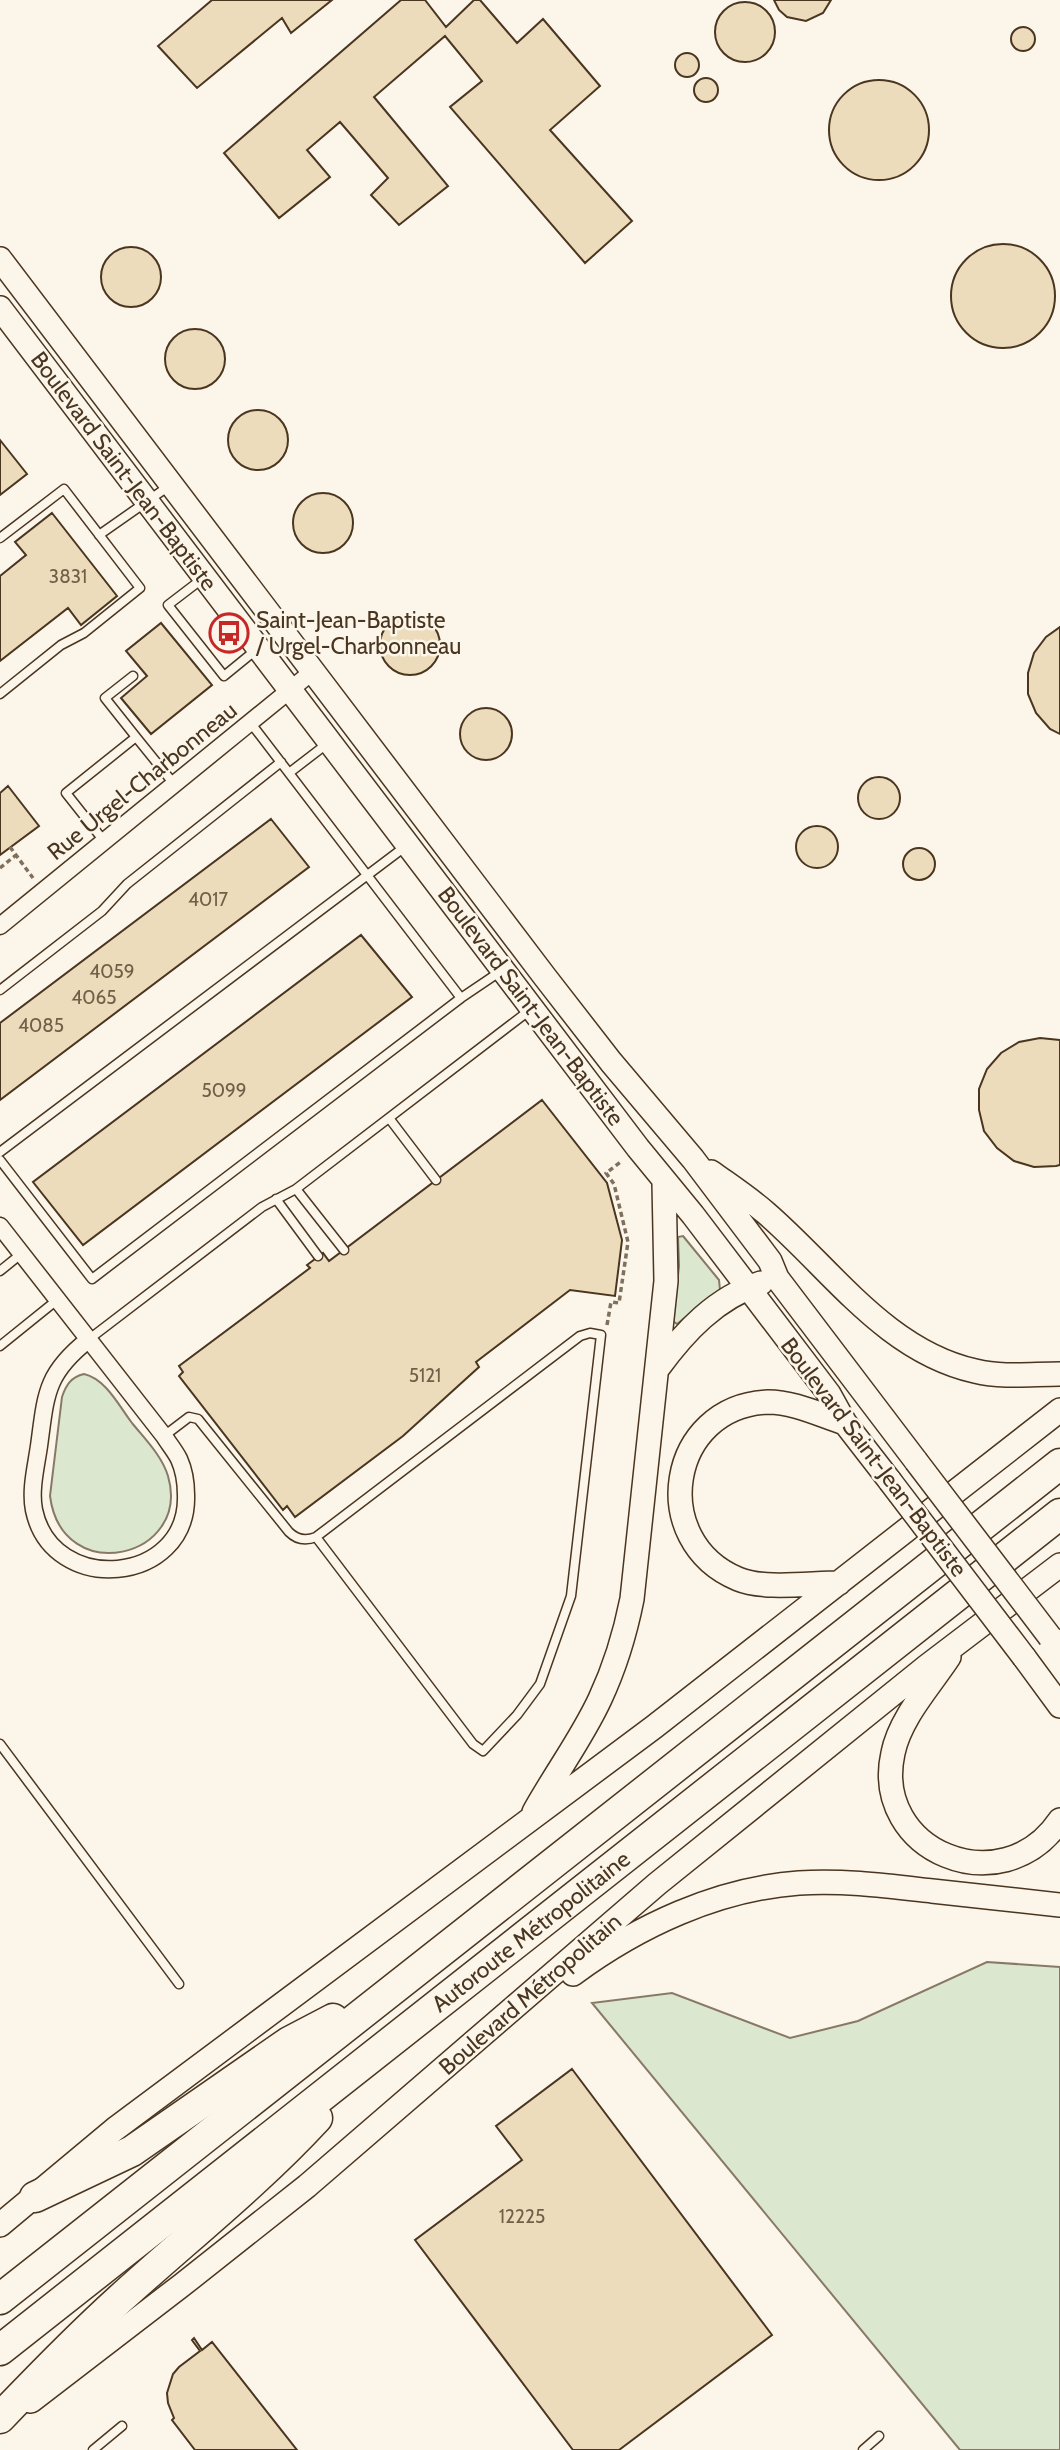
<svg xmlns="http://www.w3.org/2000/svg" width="1060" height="2450" viewBox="0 0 1060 2450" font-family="Cabin,sans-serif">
<rect width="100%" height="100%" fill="#fbf6e9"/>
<!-- green -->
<path fill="#dce7d0" stroke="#887966" stroke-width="2" d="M683 1236 719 1280 720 1290 677 1324 673 1321 679 1266 678 1237Z
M84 1374C106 1379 119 1406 132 1423 145 1439 162 1456 168 1476 192 1558 62 1589 50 1496L62 1397C66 1385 71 1377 84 1374Z
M987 1962 1060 1967V2450H960L592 2003 672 1993 790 2038 858 2021Z"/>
<!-- building -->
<path fill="#ecdcbc" stroke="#4a3520" stroke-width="2" d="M212 0H332L291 33 282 18 197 88 158 46Z
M401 0H425L446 27 474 0H480L517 43 543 19 600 86 550 130 632 221 585 263 450 107 482 81 445 36 374 97 448 186 399 225 371 195 388 178 340 122 307 150 330 177 279 218 224 153Z
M774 0H831L823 13 806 21 787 17 779 10Z
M715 32a30 30 0 1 1 60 0a30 30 0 1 1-60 0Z
M1011 39a12 12 0 1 1 24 0a12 12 0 1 1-24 0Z
M675 65a12 12 0 1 1 24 0a12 12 0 1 1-24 0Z
M694 90a12 12 0 1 1 24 0a12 12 0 1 1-24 0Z
M829 130a50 50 0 1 1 100 0a50 50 0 1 1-100 0Z
M951 296a52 52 0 1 1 104 0a52 52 0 1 1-104 0Z
M101 277a30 30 0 1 1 60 0a30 30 0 1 1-60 0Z
M165 359a30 30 0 1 1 60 0a30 30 0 1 1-60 0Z
M228 440a30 30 0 1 1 60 0a30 30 0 1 1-60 0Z
M0 440 27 474 0 495Z
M293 523a30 30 0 1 1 60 0a30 30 0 1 1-60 0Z
M52 513 117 596 81 625 68 608 0 661V576L26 555 15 542Z
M380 645a30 30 0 1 1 60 0a30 30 0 1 1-60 0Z
M161 623 212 685 151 734 121 698 147 676 126 651Z
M1060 627V734L1050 729 1036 713 1028 694V673L1034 653 1046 637Z
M460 734a26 26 0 1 1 52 0a26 26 0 1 1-52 0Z
M858 798a21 21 0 1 1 42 0a21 21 0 1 1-42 0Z
M8 786 39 826 0 855V793Z
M271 819 309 867 0 1100V1023Z
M796 847a21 21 0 1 1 42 0a21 21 0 1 1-42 0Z
M903 864a16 16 0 1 1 32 0a16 16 0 1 1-32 0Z
M361 935 412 997 83 1245 33 1182Z
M1040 1038 1060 1040V1165L1056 1166 1034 1167 1014 1161 997 1148 984 1131 979 1110V1089L987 1069 1001 1053 1019 1042Z
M542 1100 607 1183 622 1240 615 1296 570 1290 476 1362 479 1367 403 1436 295 1517 287 1506 283 1510 179 1376 183 1372 179 1366 310 1268 307 1265 323 1253 329 1261Z
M572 2069 772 2335 619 2450H573L415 2240 522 2160 496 2126Z
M194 2338 202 2350 212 2342 297 2450H195L172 2420 174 2418 168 2403 167 2393 173 2374 179 2367 200 2351 192 2340Z"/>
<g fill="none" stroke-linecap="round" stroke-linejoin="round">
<!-- service casing -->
<g stroke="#4a3520" stroke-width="11">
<path id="service" d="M99 535 169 486
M0 538 64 489 140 588 84 633 61 645 0 694
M202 579 168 605 224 676 257 649
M133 676 105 698 136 737
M250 722 461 998 501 971
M289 773 328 743
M104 841 66 793 136 737 174 784
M0 990 102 911 127 884 281 762
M389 1118 436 1180
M0 1152 406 846
M0 1160 92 1279 461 998
M296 1189 344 1250
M276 1199 318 1256
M0 1271 21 1254
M88 1340 262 1207 296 1189 530 1010
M0 1346 57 1300
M164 1436 189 1417 198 1419 289 1532C297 1540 306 1541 316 1537L580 1336 590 1333 601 1335 571 1596 540 1684 517 1715 483 1751 473 1744 316 1537
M0 1744 179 1984
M93 2450 122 2426
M863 2450 879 2436"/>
</g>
<!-- minor casing -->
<g stroke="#4a3520" stroke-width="19">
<path id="minor" d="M0 926 312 672
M0 1226 164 1436C169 1444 175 1451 179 1459 184 1470 186 1483 186 1495 189 1585 52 1597 34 1510 30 1490 36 1467 39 1446 46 1395 45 1374 88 1340"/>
</g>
<!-- secondary casing -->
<g stroke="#4a3520" stroke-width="26">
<path id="secondary" d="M0 259 545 977 611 1062 693 1159 770 1261 777 1278 916 1461
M0 308 638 1148 693 1215 829 1394 845 1423 890 1481
M711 1172C729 1185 749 1198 766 1213 832 1270 886 1351 975 1371 1004 1378 1031 1374 1060 1374
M658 1368C685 1331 716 1298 761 1283
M839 1583C810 1583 764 1590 738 1579 647 1541 668 1406 768 1402 794 1402 820 1415 845 1423
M949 1657C930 1686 900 1718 893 1753 871 1851 1002 1906 1060 1820
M1024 1657 1060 1706
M534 1812C555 1774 582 1738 600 1699 615 1667 625 1634 632 1599L666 1281 664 1183
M573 1974C638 1926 717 1889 799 1883 843 1880 888 1886 932 1891 975 1896 1017 1900 1060 1905
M0 2225 115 2129 654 1727 1060 1410
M31 2401 182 2285 307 2186 657 1884 926 1667 1060 1565"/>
</g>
<!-- motorway casing -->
<g stroke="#4a3520" stroke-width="33">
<g id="motorway">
<path d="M35 2197 132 2151 289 2042 333 2019"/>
<path d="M0 2299 1060 1464"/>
<path id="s1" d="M0 2350 1060 1514"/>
<path d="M0 2418C39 2377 79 2336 121 2298 187 2238 257 2183 317 2118"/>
</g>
</g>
<!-- path -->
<path stroke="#7f6f5c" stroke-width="3.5" stroke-dasharray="5 3.5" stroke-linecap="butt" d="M10 847 33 878
M0 868 16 855
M607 1325 611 1302 619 1303 628 1242 614 1184 606 1173 622 1161"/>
<!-- service -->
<use href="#service" stroke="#fbf6e9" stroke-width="8"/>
<!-- minor -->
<use href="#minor" stroke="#fbf6e9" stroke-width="16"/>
<!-- secondary -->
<use href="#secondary" stroke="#fbf6e9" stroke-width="23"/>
<!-- motorway -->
<use href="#motorway" stroke="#fbf6e9" stroke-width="30"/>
<!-- secondary-bridge casing -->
<g stroke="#4a3520" stroke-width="26" stroke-linecap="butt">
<path id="secondary-bridge" d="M916 1461 1050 1637
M890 1481 1024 1657"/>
</g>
<!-- secondary-bridge -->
<use href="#secondary-bridge" stroke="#fbf6e9" stroke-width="23"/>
</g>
<!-- icons -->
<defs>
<g id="bus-ring" transform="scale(2.0125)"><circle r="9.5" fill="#fbf6e9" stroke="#c62828" stroke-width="1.5"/><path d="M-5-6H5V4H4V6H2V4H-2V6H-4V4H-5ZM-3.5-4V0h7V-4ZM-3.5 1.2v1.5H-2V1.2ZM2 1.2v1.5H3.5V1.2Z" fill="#c62828"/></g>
</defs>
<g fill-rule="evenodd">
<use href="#bus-ring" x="229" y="633"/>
</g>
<g text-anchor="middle" stroke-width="5" stroke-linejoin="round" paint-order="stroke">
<!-- number labels -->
<g font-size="19" fill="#725f47">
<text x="68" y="583">3831</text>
<text x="208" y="906">4017</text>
<text x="112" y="978">4059</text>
<text x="94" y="1004">4065</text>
<text x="41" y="1032">4085</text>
<text x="224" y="1097">5099</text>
<text x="425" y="1382">5121</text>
<text x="522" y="2223">12225</text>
</g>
<!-- street labels -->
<g font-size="23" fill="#4a3520" stroke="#fbf6e9">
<text transform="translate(124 471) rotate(53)" y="8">Boulevard Saint-Jean-Baptiste</text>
<text transform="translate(142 781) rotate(-39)" y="8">Rue Urgel-Charbonneau</text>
<text transform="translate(531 1006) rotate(53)" y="8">Boulevard Saint-Jean-Baptiste</text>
<text transform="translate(874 1457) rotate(53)" y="8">Boulevard Saint-Jean-Baptiste</text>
<text dy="8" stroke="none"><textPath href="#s1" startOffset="676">Autoroute Métropolitaine</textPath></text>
<text transform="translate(530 1994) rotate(-41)" y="8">Boulevard Métropolitain</text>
</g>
<!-- poi labels -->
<g font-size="23" fill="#4a3520" stroke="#fbf6e9" text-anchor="start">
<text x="256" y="628">Saint-Jean-Baptiste<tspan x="256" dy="26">/ Urgel-Charbonneau</tspan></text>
</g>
</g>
</svg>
